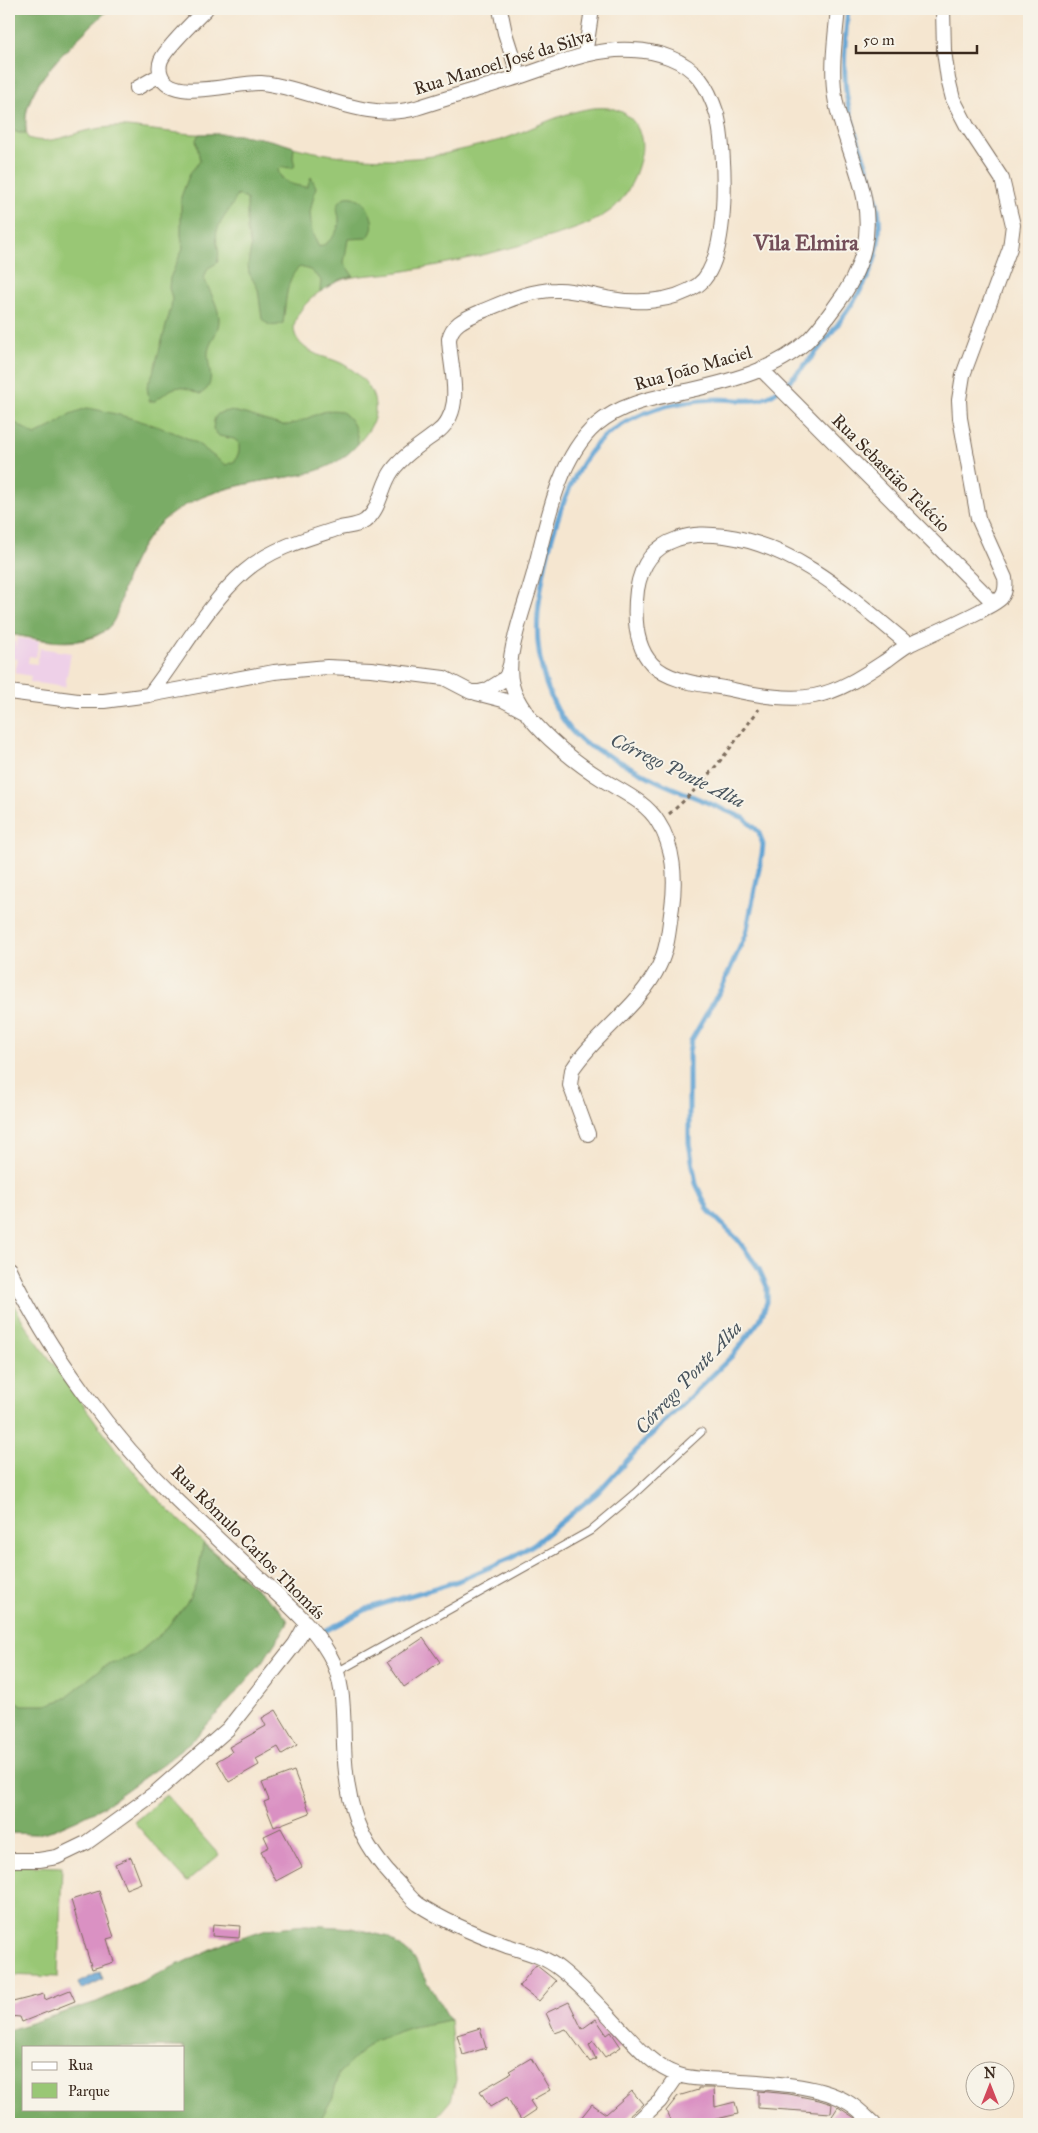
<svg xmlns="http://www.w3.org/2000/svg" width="1038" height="2133" viewBox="0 0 1038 2133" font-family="'IM FELL Great Primer',serif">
<rect width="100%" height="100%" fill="#f7f3e8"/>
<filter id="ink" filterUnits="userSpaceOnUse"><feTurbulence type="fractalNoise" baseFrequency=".02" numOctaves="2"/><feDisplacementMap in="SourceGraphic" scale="10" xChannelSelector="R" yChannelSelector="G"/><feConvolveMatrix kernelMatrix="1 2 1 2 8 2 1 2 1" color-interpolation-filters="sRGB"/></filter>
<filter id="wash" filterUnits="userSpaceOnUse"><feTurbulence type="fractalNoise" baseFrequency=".0096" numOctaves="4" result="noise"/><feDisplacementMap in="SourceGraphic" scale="20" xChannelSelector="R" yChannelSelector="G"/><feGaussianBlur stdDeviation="1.12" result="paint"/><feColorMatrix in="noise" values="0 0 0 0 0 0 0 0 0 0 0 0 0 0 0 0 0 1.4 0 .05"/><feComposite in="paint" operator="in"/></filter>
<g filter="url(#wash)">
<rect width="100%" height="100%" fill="#f5e6d0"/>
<!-- built -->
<path fill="#eed0e8" d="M17 638 39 641 36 657 29 656 28 663 37 664 40 648 71 653 65 687 30 682 31 676 15 673 18 659 13 658 9 677V641L15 642V652Z"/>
<!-- green -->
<path fill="#99c775" stroke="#6a784a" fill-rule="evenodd" d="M9 9H109C79 38 12 91 28 138 48 145 66 136 85 131 99 128 113 126 127 127 149 129 172 133 194 134 214 135 233 133 253 137 267 139 280 143 293 147 338 159 408 164 452 152 468 148 485 144 501 140 537 129 614 80 638 129 646 146 640 161 634 178 628 191 621 203 610 211 587 228 558 234 532 242 486 255 439 266 392 273 369 276 348 274 327 287 304 301 276 330 310 351 319 357 331 358 341 363 364 375 383 397 372 424 369 431 362 439 357 445 329 475 295 475 257 482 233 487 207 493 185 505 152 523 133 556 122 591 118 603 117 620 107 629 81 651 38 639 9 634Z
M9 1296 27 1328 120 1455 152 1493 191 1532 278 1608 288 1622 261 1664 191 1742 163 1764 104 1806 76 1820 53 1830 37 1834 9 1833Z
M166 1795 219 1855 187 1882 134 1822Z
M9 1865 62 1867 58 1977 9 1975Z
M306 1925 352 1928 388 1937 413 1957 450 2020 456 2080 451 2100 433 2121 425 2124H9V2030L97 2002 227 1942 267 1929ZM24 2047H184V2109H24Z"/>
<!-- forest -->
<path fill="#7aac66" stroke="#5a6b42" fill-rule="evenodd" d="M9 9H109C85 32 35 75 28 106 25 114 26 124 26 133H18L9 128Z
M199 134C232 133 263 136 294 147L293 158 295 166 292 168 281 167 278 170C281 183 295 186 307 187L311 177 316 187 310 212 312 233 319 247C330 243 339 232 339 220 339 214 336 210 338 205 343 191 361 197 366 206 373 217 376 229 367 238L348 239 344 263 353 276 339 280 320 292 321 280 310 270 300 267C285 277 286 306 283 323 274 327 269 327 262 319L258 289 249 273 248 265 251 247 247 231V199L237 195C232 209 221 218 217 231 214 242 222 251 217 263L208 268 204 278C209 291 218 304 219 318 220 331 210 340 208 352 207 367 218 385 200 394 176 383 175 386 155 401H149L147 386 153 373 171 308 172 298 169 288 170 278 183 248 181 235V197L190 173 200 161 196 140Z
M87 408C114 412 176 430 198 444 208 451 216 459 226 465L235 461 239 452V443L234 439 219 436 213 429C214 424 213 418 218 414 233 404 268 425 285 425 304 425 331 399 347 416 355 424 357 433 358 444 331 474 299 475 262 481 231 486 199 495 173 513 149 529 134 556 125 583 120 596 119 619 108 628 80 650 40 639 9 634V419L35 435 55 425 70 414Z
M203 1544 278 1608 287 1619V1625L261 1664 229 1701 191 1742 163 1764 104 1806 76 1820 53 1830 37 1834 9 1833V1695L22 1705H46L64 1699 103 1667 136 1655 164 1631 188 1601 197 1582Z
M306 1925 352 1928 388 1937 413 1957 450 2020 412 2027 374 2040 338 2074 333 2097 318 2124H9V2030L97 2002 227 1942 267 1929ZM24 2047H184V2109H24Z"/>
<!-- water -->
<path fill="#5fa2d3" stroke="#4d6678" d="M100 1972 103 1979 81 1990 78 1983Z"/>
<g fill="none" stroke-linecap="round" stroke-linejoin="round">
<!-- stream -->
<path stroke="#5fa2d3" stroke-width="5" d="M317 1635 369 1608 458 1581 513 1557 534 1544 597 1493 648 1438 733 1355 760 1320 767 1302V1287L759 1269 738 1240 709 1211 696 1184 689 1143V1052L691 1041 722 987 746 934 762 854 763 845 759 832 744 818 661 783 584 743C556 720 541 680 538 643 533 590 562 471 604 437 638 410 676 400 718 399 732 399 748 402 761 399 793 391 857 303 870 272 897 208 859 164 848 103 842 72 845 40 848 9"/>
</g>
<g id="blocks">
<!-- building -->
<path fill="#da91c3" d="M423 1638 440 1662 404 1687 387 1662Z
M276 1710 297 1745 282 1754 278 1747 256 1759 259 1765 229 1782 217 1761 232 1752 229 1747 266 1726 262 1718Z
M294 1771 310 1813 274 1827 264 1802 269 1800 262 1783Z
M281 1828 302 1867 276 1881 261 1851 269 1847 264 1836Z
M131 1857 141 1883 126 1889 115 1864Z
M99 1891 114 1937 107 1939 114 1962 92 1969 71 1900Z
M213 1924 240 1926 239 1938 212 1936Z
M536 1965 556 1981 539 2001 519 1986Z
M70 1990 75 2001 22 2022 20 2017 9 2016V2003L44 1994 45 2000Z
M569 2002 582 2029 596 2019 607 2035 611 2032 621 2047 605 2057 593 2041 589 2045 596 2059 590 2062 566 2029 555 2033 546 2013Z
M480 2028 486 2048 463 2055 457 2035Z
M531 2058 550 2090 530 2101 536 2110 521 2120 507 2097 490 2107 480 2091 511 2073 509 2071Z
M698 2088H714L715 2107 735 2102 738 2114 708 2121 709 2124H672L666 2111 678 2096 698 2090Z
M632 2091 643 2104 620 2124H576L592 2104 606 2114Z
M758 2091 789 2094 819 2100 832 2104 831 2113 758 2108Z
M838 2107 855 2118 861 2124H827Z"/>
</g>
</g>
<g filter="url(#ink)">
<use href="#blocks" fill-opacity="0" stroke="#7c6c5c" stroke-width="1"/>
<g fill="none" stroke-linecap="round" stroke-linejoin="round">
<!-- service casing -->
<g stroke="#7c6c5c" stroke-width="9">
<path id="service" d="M337 1672 590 1531 634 1494 701 1432"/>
</g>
<!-- minor casing -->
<g stroke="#7c6c5c" stroke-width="16">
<path id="minor" d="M500 9 505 33 519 77
M585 55 592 9
M137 88 160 75
M761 369 994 603
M909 645C854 600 798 546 725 536 709 534 693 533 677 539 653 547 641 565 637 590 634 615 634 645 652 664 670 683 704 684 729 689 755 695 787 701 814 696 841 691 864 675 887 660 894 655 902 648 910 644 934 633 957 623 980 611 987 607 996 603 1001 598 1006 592 1006 585 1005 578L978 518 960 418 959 400 963 375 1010 248 1013 225 1002 179 967 126 953 99 948 79 944 51 943 9
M9 692 78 701H104L149 695 274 672 327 667 371 669 444 678 471 692H479L487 690 503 680 507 675 510 665
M476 693 503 700 526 712
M149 695C180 656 207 604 244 572 271 548 306 539 340 528 348 526 358 526 365 521 381 509 381 486 392 471 403 456 420 445 435 434 467 412 450 371 449 339 452 323 467 318 480 312 505 302 529 290 556 290 573 289 589 295 606 298 635 304 672 303 698 285 731 261 726 151 717 114 713 102 708 89 700 79 684 59 657 51 633 50 593 47 556 65 518 77 485 87 450 97 416 108 363 123 313 88 261 83 238 81 171 104 161 75 159 70 159 65 161 60 166 48 195 20 206 9
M588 1134 570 1085 572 1070C596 1033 640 1006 659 966 668 948 669 927 672 907 676 879 674 846 658 822 647 803 623 792 605 781 574 762 521 721 512 685 508 670 511 653 515 638 520 616 528 595 534 573 546 526 558 458 596 425 622 402 659 397 691 390 731 381 778 369 808 340 818 330 826 319 834 308 848 290 859 270 864 248 876 198 846 151 836 103 830 73 835 39 838 9
M9 1269C48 1351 113 1438 178 1501 206 1528 235 1555 264 1582 288 1604 313 1626 329 1654 345 1681 343 1714 344 1744 346 1804 357 1842 400 1885 406 1892 411 1899 418 1904 445 1922 477 1935 507 1946 526 1952 544 1956 560 1969 583 1987 602 2009 621 2029 637 2046 654 2067 676 2074 692 2080 711 2079 728 2080 765 2083 817 2083 849 2103 859 2109 866 2117 874 2124
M9 1860H39L57 1857 86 1843 155 1793 228 1729 295 1644 306 1624
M635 2124 660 2101 678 2075"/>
</g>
<!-- path -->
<path stroke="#7c6c5c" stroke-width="3" stroke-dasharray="4 4" stroke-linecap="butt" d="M669 814C705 784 732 746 759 709"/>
<!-- service -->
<use href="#service" stroke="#fff" stroke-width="7"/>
<!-- minor -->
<use href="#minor" stroke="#fff" stroke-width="14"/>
</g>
</g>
<g text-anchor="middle" stroke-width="4" stroke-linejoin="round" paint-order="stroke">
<!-- street labels -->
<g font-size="18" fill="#3b2a1e" stroke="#f7f3e8">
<text transform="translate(503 62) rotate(-17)" y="6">Rua Manoel José da Silva</text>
<text transform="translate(693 368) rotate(-16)" y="6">Rua João Maciel</text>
<text transform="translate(891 473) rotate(45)" y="6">Rua Sebastião Telécio</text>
<text transform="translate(248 1542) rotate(45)" y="6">Rua Rômulo Carlos Thomás</text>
</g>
<!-- water labels -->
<g font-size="19" font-style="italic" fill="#48545d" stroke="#f7f3e8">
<text transform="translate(678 770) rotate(26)" y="7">Córrego Ponte Alta</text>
<text transform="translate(688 1377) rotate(-47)" y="7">Córrego Ponte Alta</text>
</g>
<!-- district labels -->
<g font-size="22" font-weight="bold" fill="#734e58" stroke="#f7f3e8">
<text x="806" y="250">Vila Elmira</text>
</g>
</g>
<!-- margin -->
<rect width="1038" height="2133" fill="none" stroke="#f7f3e8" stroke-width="30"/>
<!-- legend -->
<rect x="22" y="2046" width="162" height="65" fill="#f7f3e8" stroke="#aca397"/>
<rect x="32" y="2062" width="25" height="8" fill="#ffffff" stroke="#aca397"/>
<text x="68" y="2070" font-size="15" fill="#3b2a1e">Rua</text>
<rect x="32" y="2083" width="25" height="15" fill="#99c775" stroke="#aca397"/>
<text x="68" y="2096" font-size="15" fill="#3b2a1e">Parque</text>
<!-- north arrow -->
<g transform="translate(990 2086)"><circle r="24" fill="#f7f3e8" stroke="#aca397"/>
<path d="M0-4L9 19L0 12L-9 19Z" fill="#d1495b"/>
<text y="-8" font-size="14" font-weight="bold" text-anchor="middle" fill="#3b2a1e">N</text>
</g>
<!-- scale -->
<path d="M856 45v8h121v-8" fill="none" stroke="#3b2a1e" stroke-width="2.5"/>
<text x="863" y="45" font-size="15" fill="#3b2a1e" stroke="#f7f3e8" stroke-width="4" paint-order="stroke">50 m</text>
</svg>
